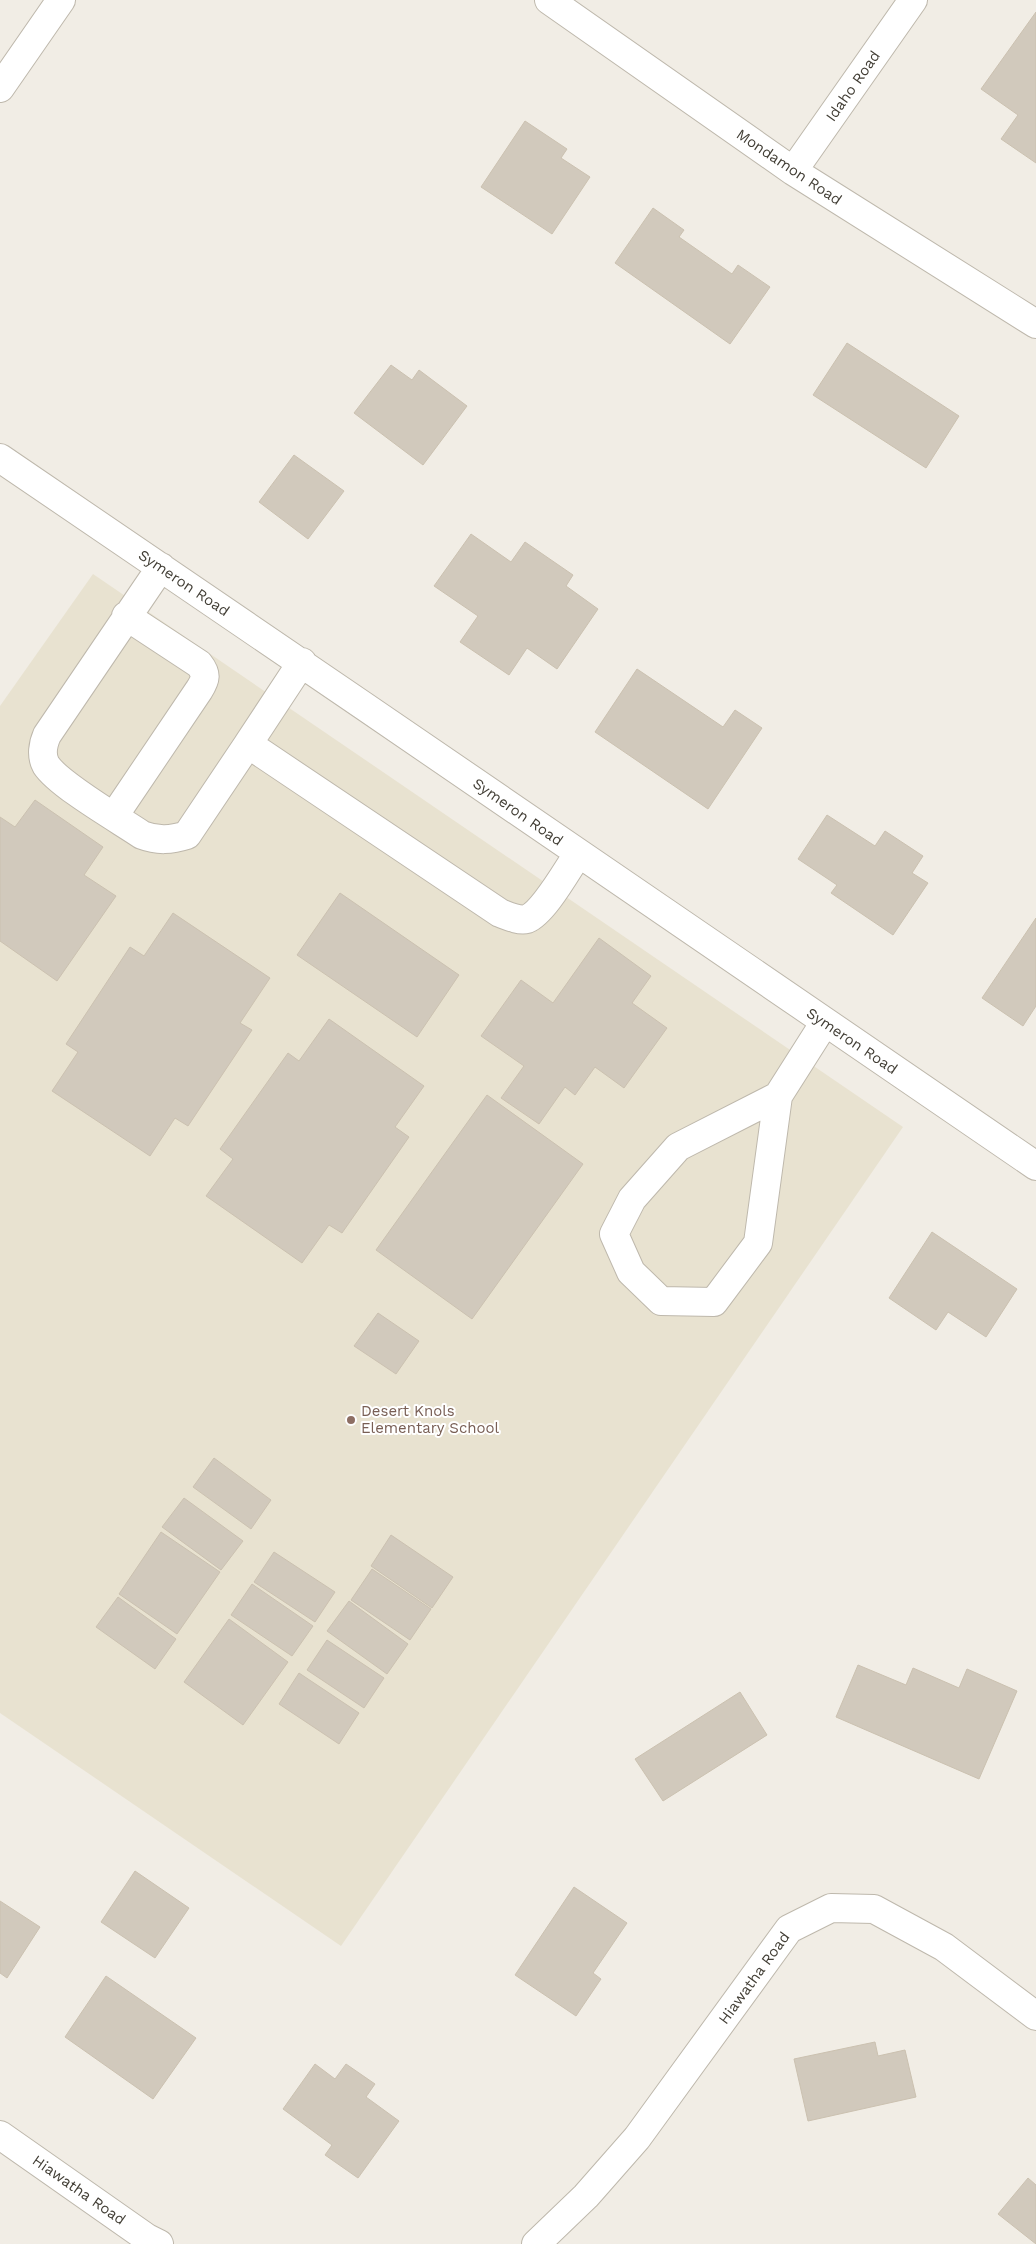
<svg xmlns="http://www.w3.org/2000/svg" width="1036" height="2244" viewBox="0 0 1036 2244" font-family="'Work Sans',sans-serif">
<rect width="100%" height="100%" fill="#f1ede5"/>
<!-- education -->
<path fill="#e8e2d0" d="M93 574 903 1127 341 1946 0 1713V706Z"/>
<!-- building -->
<path fill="#d1c9bc" stroke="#cbc1b0" d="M1036 12V163L1001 139 1018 115 981 89Z
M525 121 567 149 561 158 590 177 552 234 481 187Z
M653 208 684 230 679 237 732 274 738 265 770 287 730 344 615 263Z
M847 343 959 416 926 468 813 395Z
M391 365 412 380 419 370 467 406 423 465 354 413Z
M294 455 344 491 308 539 259 502Z
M471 534 511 562 525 542 573 575 566 586 598 609 557 669 527 648 509 675 460 642 478 616 434 586Z
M637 669 723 727 735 710 762 728 708 809 595 732Z
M35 800 103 847 84 875 116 896 57 981 0 941V817L15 827Z
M827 815 875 846 885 831 923 856 912 873 928 883 893 935 831 893 837 885 798 859Z
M340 893 459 975 417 1037 297 955Z
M173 913 270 978 240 1023 252 1030 188 1126 175 1118 150 1156 52 1091 78 1052 66 1044 130 947 144 956Z
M1036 918V1006L1023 1026 982 998Z
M599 938 651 976 632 1003 667 1028 624 1088 595 1067 575 1095 565 1087 539 1124 501 1098 524 1066 481 1036 521 980 553 1003Z
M329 1019 424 1086 395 1127 409 1137 342 1233 329 1225 302 1263 206 1196 233 1159 220 1149 288 1053 299 1061Z
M487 1095 583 1164 472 1319 376 1250Z
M932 1232 1017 1289 986 1337 948 1312 936 1330 889 1298Z
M378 1313 419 1341 396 1374 354 1346Z
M214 1458 271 1500 251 1529 193 1487Z
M184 1498 243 1541 221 1570 162 1527Z
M161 1532 220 1572 177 1634 119 1594Z
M391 1535 453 1577 432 1608 371 1566Z
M274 1552 335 1592 315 1622 254 1582Z
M372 1569 431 1609 410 1640 351 1600Z
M252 1584 313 1626 292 1656 231 1615Z
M118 1597 176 1639 155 1669 96 1627Z
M349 1601 408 1644 387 1674 327 1631Z
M229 1619 288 1662 243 1725 184 1682Z
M327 1640 384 1678 364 1708 307 1670Z
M858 1665 906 1685 913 1668 959 1688 967 1669 1017 1691 979 1779 836 1717Z
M299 1673 359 1713 339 1744 279 1704Z
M740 1692 767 1735 663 1801 635 1759Z
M135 1871 189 1908 155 1958 101 1922Z
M574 1887 627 1923 593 1973 601 1979 576 2016 515 1975Z
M0 1901 40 1927 7 1978 0 1973Z
M106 1976 196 2038 153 2099 65 2037Z
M875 2042 878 2056 905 2050 916 2097 808 2121 794 2059Z
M315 2064 335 2079 346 2064 375 2084 366 2097 399 2121 358 2178 325 2155 332 2145 283 2109Z
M1028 2178 1036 2185V2244L998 2214Z"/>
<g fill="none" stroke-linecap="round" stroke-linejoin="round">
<!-- minor casing -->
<g stroke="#beb8ac" stroke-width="30">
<path id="minor" d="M549 0 793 171 1036 324
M0 88 61 0
M793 171 913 0
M0 458C346 693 691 930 1036 1166
M161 567 47 735C43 744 41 756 46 765 59 785 120 820 142 835 158 841 171 840 187 835L248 744 500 913C508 916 519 921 527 919 544 912 567 870 578 854
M248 744 302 662
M114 816 199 690C206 679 207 674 199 664L126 616
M778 1096 758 1243 714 1302 661 1301 631 1272 614 1234 632 1199 678 1147 778 1096 825 1022
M0 2135 147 2238 159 2244
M536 2244 586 2196 637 2138 789 1929 831 1908 874 1909 944 1947 1036 2016"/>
</g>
<!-- minor -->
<use href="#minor" stroke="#fff" stroke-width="28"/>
</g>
<!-- markers -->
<circle fill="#8d6e63" stroke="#fff" stroke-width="2" cx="351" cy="1420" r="5"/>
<g text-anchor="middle" stroke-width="4" stroke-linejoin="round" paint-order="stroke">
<!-- street labels -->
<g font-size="15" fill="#423e35" stroke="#fff">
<text transform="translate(853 86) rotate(-55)" y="5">Idaho Road</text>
<text transform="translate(789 167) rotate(34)" y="5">Mondamon Road</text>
<text transform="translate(184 583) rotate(34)" y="5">Symeron Road</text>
<text transform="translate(518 812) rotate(35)" y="5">Symeron Road</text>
<text transform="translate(852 1041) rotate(34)" y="5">Symeron Road</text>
<text transform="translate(754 1978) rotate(-54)" y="5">Hiawatha Road</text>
<text transform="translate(79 2190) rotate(35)" y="5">Hiawatha Road</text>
</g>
<!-- education labels -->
<g font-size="15" fill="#785e54" stroke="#fff" text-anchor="start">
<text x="361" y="1416">Desert Knols<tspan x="361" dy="17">Elementary School</tspan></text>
</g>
</g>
</svg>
